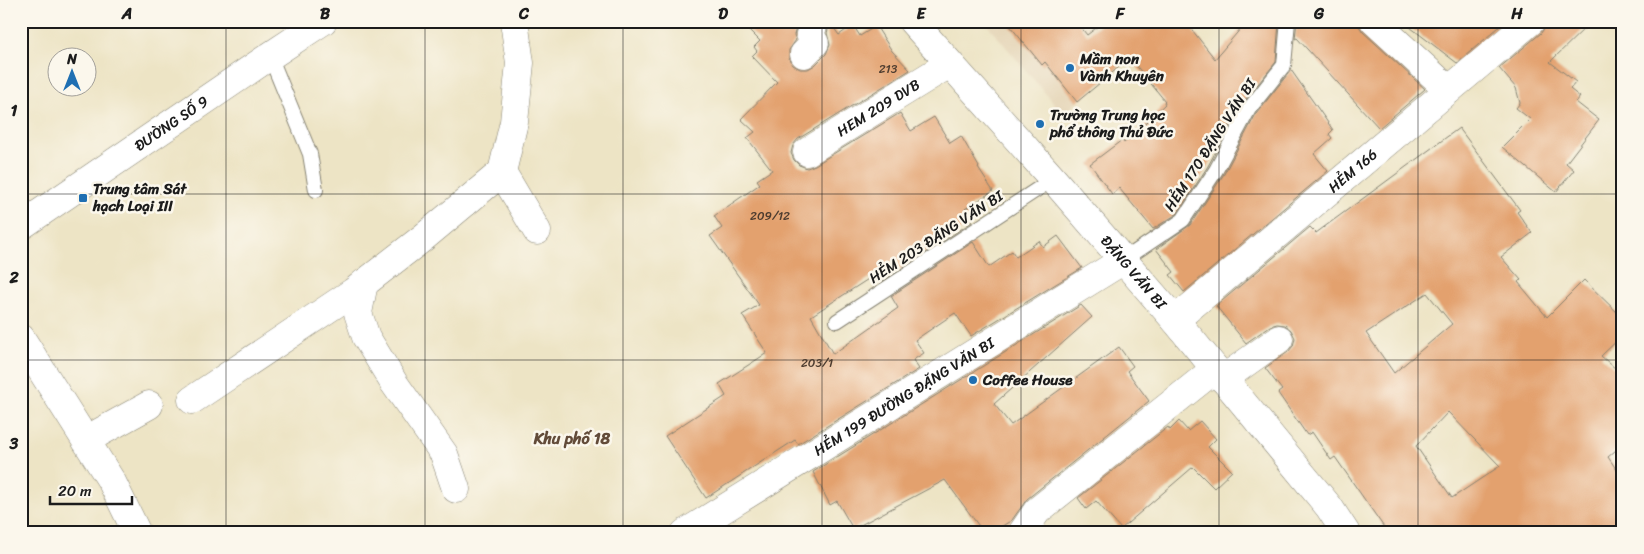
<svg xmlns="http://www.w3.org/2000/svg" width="1644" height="554" viewBox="0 0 1644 554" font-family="Sriracha,sans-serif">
<rect width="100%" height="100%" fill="#fbf7ec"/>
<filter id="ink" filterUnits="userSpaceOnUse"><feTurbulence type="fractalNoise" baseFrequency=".02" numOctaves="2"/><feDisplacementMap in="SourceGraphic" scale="10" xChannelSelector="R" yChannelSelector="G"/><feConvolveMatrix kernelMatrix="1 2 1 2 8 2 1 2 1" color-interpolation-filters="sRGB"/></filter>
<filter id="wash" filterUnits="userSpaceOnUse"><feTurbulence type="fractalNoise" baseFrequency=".0096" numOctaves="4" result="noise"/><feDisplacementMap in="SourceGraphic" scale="20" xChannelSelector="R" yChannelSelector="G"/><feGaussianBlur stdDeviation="1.12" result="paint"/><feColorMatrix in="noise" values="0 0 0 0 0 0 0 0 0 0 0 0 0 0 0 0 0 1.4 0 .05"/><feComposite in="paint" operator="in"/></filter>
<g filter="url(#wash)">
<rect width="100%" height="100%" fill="#ede4c5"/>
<!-- built -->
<path fill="#e5d5b7" d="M984 21H1172L1063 114Z"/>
<g id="blocks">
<!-- building -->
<path fill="#e3a16e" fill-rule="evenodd" d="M740 21H798L794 35 796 40 789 50V58L793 65 800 69H808L815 65 826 54 830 45 827 33 830 23 839 35 853 25 860 36 876 26 892 51 910 70 798 139 793 145 791 153 794 160 799 165 807 168 815 165 900 113 911 131 934 117 950 143 961 136 979 167 978 168 993 191 965 209 972 222 881 282 876 274 811 316 833 354 898 308 891 296 973 242 989 267 1012 251 1016 257 1039 241 1043 247 1058 236 1082 268 971 336 955 313 915 340 924 353 913 360 919 369 798 444 795 440 706 498 665 436 726 396 719 384 767 353 742 315 759 305 710 236 722 228 714 216 760 184 757 180 772 170 747 138 755 132 741 119 777 82 752 56 757 51 754 47 760 41Z
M1006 21H1076L1087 35 1105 21H1185L1215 59 1247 21H1279L1276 62 1241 105 1208 166 1177 214 1153 229 1119 188 1112 194 1090 164 1122 140 1124 143 1165 104 1164 102 1165 101 1130 58 1077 102 1045 62 1042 65Z
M1297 21H1359V26L1363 32 1425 89 1379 128 1297 38 1295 39Z
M1402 21H1506L1457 63Z
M1546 21H1592L1550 62 1576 82 1570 89 1580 97 1576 102 1599 120 1566 163 1574 170 1556 192 1502 147 1530 119 1516 108 1520 103 1516 88 1499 68 1541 33 1545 27Z
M1291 70 1333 130 1329 134 1332 138 1314 154 1328 171 1184 292 1170 275 1174 272 1156 249 1190 225 1224 174 1256 114Z
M1459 128 1520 210 1517 212 1532 233 1501 257 1521 280 1518 282 1547 317 1584 280 1623 318V335L1601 356 1623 375V444L1608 457 1623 479V533H1388L1335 457 1331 460 1312 432 1307 435 1278 393 1282 390 1265 368 1288 352 1293 346 1295 338 1291 330 1285 325 1277 324 1270 326 1246 343 1216 306 1310 227 1316 233ZM1427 293 1452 324 1394 373 1366 333ZM1448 412 1500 466 1452 498 1416 446Z
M1081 305 1092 317 994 404 1011 425 1119 347 1133 366 1127 371 1149 401 1027 499 1012 520 991 533H984L945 480 853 529 837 501 830 505 813 472Z
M1179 421 1188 431 1200 421 1216 439 1208 447 1232 471 1214 488 1193 467 1121 529 1096 501 1086 509 1078 498 1168 427 1170 430Z"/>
</g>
</g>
<g filter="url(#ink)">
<use href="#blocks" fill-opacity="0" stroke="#848070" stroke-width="1"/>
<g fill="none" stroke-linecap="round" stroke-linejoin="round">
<!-- lane casing -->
<g stroke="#848070" stroke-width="16">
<path id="lane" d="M270 56 310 154 316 190
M1122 261 1183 220 1216 170 1249 109 1284 65 1288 21
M837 321 1053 179"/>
</g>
<!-- street casing -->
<g stroke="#848070" stroke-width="29">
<g id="street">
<path d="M514 21 520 63 514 122 502 172 537 231"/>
<path d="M1374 21 1449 90"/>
<path d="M804 54 815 43 810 34 815 21"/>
<path id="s1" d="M807 152 949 64"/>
<path d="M364 283 358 313 366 337 394 383 444 454 456 489"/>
<path id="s2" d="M1175 320 1531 21"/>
<path d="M21 338 112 482 137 533"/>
<path d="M1223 379 1279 339"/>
<path d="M192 400 353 292 424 237 502 172"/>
<path d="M86 440 149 405"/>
<path id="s3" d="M685 533 1122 261"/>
<path d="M1022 533 1037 511 1215 369"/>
</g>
</g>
<!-- secondary casing -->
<g stroke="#848070" stroke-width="29">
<g id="secondary">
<path id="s4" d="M912 21 1053 179 1175 320 1329 507 1346 533"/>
<path id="s5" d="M21 226 270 56 323 21"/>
</g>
</g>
<!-- lane -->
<use href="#lane" stroke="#fff" stroke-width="14"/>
<!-- street -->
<use href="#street" stroke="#fff" stroke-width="28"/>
<!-- secondary -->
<use href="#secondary" stroke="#fff" stroke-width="28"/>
</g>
</g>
<!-- grid -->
<path fill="none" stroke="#1c1c1c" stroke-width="1" stroke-opacity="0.55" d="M226 21V533M425 21V533M623 21V533M822 21V533M1021 21V533M1219 21V533M1418 21V533M21 194H1623M21 360H1623"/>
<!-- markers -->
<g fill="#1f6fb2" stroke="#fbf7ec" stroke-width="2">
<circle cx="1070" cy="68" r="5"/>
<circle cx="1040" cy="124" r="5"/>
<rect x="78" y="193" width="10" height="10" rx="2.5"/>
<circle cx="973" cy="380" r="5"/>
</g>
<g text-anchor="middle" stroke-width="5" stroke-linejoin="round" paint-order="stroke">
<!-- number labels -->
<g font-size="12" fill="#4e3d30">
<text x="888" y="73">213</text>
<text x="770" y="220">209/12</text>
<text x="817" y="367">203/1</text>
</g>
<!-- poi labels -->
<g font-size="15" font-weight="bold" fill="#1c1c1c" stroke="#fbf7ec" text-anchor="start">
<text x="1080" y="64">Mầm non<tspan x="1080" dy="17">Vành Khuyên</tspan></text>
<text x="1050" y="120">Trường Trung học<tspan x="1050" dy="17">phổ thông Thủ Đức</tspan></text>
<text x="93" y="194">Trung tâm Sát<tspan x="93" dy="17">hạch Loại III</tspan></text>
<text x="983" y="385">Coffee House</text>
</g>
<!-- street labels -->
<g font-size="15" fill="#1c1c1c" stroke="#fbf7ec">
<text dy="5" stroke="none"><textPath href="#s1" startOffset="84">HEM 209 DVB</textPath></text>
<text dy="5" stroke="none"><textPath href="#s5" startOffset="182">ĐƯỜNG SỐ 9</textPath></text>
<text transform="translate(1210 145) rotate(-57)" y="5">HẺM 170 ĐẶNG VĂN BI</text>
<text dy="5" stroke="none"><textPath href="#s2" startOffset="232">HẺM 166</textPath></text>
<text transform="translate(936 237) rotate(-33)" y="5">HẺM 203 ĐẶNG VĂN BI</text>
<text dy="5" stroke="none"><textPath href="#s4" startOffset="335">ĐẶNG VĂN BI</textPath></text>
<text dy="5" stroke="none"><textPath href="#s3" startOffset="258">HẺM 199 ĐƯỜNG ĐẶNG VĂN BI</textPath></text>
</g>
<!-- neighbourhood labels -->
<g font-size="16" font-weight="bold" fill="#624b39" stroke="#fbf7ec">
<text x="572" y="444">Khu phố 18</text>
</g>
</g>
<!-- margin -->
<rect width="1644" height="554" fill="none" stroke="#fbf7ec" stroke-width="55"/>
<!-- north arrow -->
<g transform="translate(72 72)"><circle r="24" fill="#fbf7ec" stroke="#a29f99"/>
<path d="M0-4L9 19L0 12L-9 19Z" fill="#1f6fb2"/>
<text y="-8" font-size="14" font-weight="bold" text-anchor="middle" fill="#1c1c1c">N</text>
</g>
<!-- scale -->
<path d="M50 496v8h82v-8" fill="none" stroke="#1c1c1c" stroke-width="2.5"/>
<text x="58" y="496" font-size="15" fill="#1c1c1c" stroke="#fbf7ec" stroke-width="4" paint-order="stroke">20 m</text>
<rect x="28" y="28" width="1588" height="498" fill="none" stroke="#1c1c1c" stroke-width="2"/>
<g font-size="16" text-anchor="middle" font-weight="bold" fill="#1c1c1c">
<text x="127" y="19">A</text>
<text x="325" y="19">B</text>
<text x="524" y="19">C</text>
<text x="723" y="19">D</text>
<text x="921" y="19">E</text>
<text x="1120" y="19">F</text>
<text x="1319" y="19">G</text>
<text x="1517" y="19">H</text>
<text x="14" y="116">1</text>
<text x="14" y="283">2</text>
<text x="14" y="449">3</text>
</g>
</svg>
